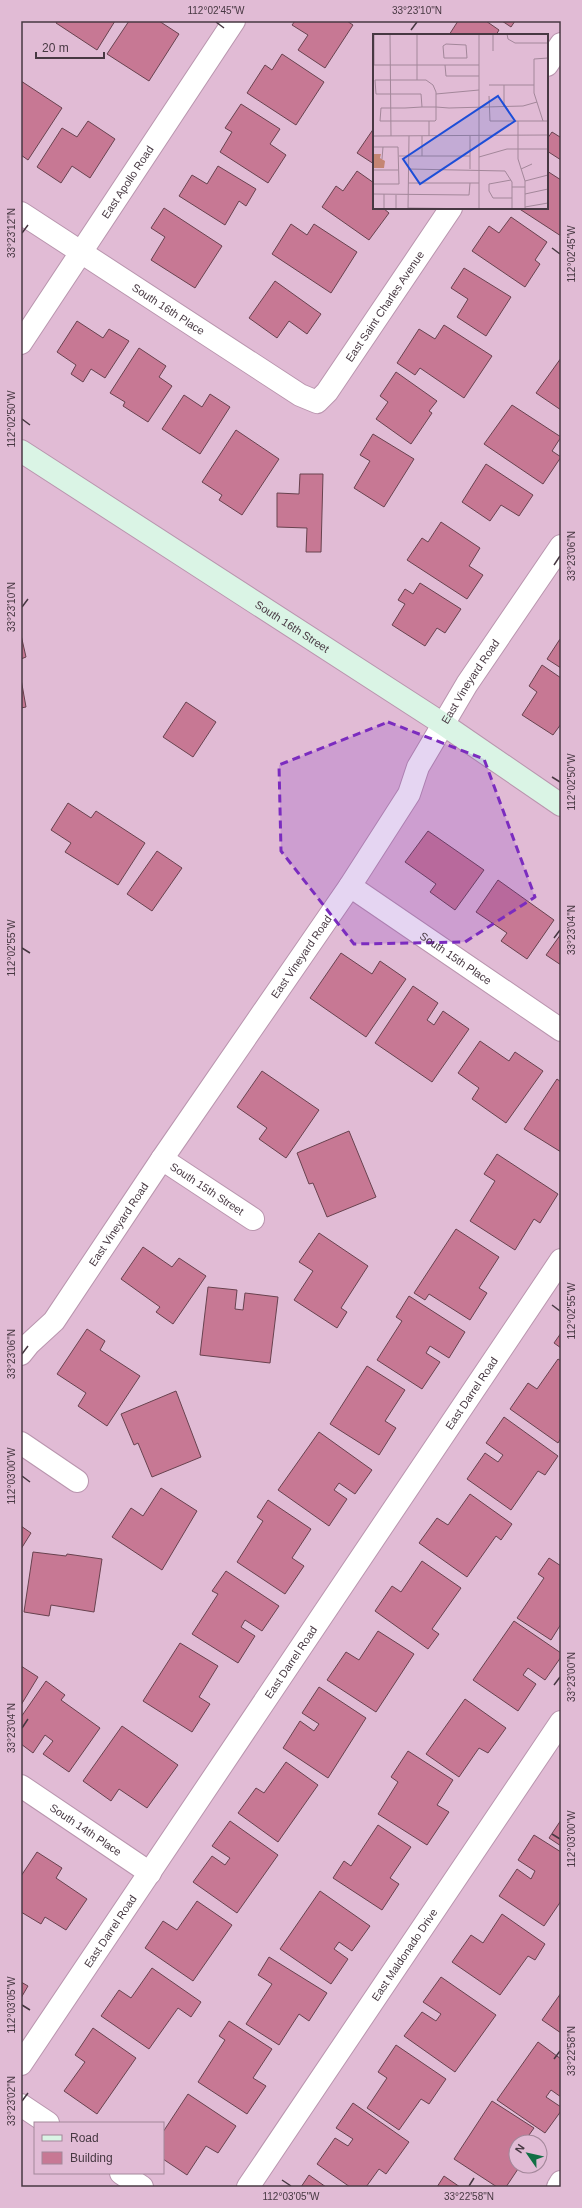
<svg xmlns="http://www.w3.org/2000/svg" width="582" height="2208" viewBox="0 0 582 2208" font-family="Arial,sans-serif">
<rect width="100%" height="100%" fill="#e1bbd5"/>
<!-- building -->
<path fill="#c77894" stroke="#68424f" d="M57 21H115L97 50 56 23Z
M129 21H159L179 34 149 81 107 54Z
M295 21H347L353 25 325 68 298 50 308 35 292 25Z
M458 21H486L499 30 496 35H449Z
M502 21H515L511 27Z
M282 54 324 82 296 125 247 93 265 65 272 70Z
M21 81 62 108 28 160 21 155Z
M241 104 280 129 270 144 286 155 268 183 220 152 232 132 225 128Z
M88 121 115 139 90 178 72 166 61 183 37 167 62 128 77 137Z
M374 128V164L357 153Z
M552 132 560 137 561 135V160L547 151V139Z
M218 166 256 189 246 206 239 201 225 225 179 196 192 175 207 184Z
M357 171 374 183V208H383L389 213 369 240 322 207 336 186 343 191Z
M547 171 561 180V236L518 208H547Z
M164 208 222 246 195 288 151 260 165 237 151 228Z
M511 217 547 242 535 260 540 264 525 287 472 251 489 226 499 233Z
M291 224 307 235 314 224 357 252 331 293 272 254Z
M464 268 511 297 486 336 457 317 468 299 451 288Z
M275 281 321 314 307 334 289 321 277 338 249 318Z
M77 321 103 338 109 329 129 341 105 378 91 369 83 382 71 374 76 365 57 352Z
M444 325 492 356 464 398 420 368 415 375 397 363 419 329 435 339Z
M139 348 166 366 159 377 172 386 148 422 123 406 125 402 110 393Z
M561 358V410L536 393Z
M396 372 437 401 429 411 432 413 411 444 376 419 388 402 380 396Z
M210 394 230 407 200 454 162 429 184 395 202 407Z
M512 405 561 437 552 451 561 457 543 484 484 444Z
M236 430 279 459 242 515 219 500 222 495 202 482Z
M373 434 414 459 384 507 354 488 370 461 360 455Z
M486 464 533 495 519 516 501 505 490 521 462 502Z
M300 474H323L321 552H306L307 528 277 527V493L299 494Z
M441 522 480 548 469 566 483 575 467 599 407 560 422 538 428 542Z
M420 583 461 609 445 633 437 628 425 646 392 625 405 604 398 600 405 589 413 594Z
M21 635 26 657 21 659Z
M560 639H561V668L547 659Z
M542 665 561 678V724L553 735 522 715 537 692 529 686Z
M21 679 26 707 21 708Z
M186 702 216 722 193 757 163 737Z
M68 803 91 818 96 811 145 843 118 885 65 852 71 843 51 830Z
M428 831 484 870 455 910 430 892 436 884 405 862Z
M157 851 182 868 152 911 127 894Z
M498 880 554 920 527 959 501 941 507 933 476 912Z
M561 934V965L546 955Z
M341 953 372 974 380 961 406 979 366 1037 310 998Z
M413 986 438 1003 427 1020 434 1025 443 1011 469 1029 432 1082 375 1043Z
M480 1041 509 1061 515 1052 543 1071 506 1123 472 1099 479 1088 458 1073Z
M262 1071 319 1110 286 1158 259 1139 267 1128 237 1107Z
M557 1079 561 1082V1152L524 1129Z
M349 1131 376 1197 327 1217 313 1183 309 1184 297 1153Z
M497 1154 558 1194 540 1223 534 1219 515 1250 470 1221 495 1181 484 1174Z
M456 1229 499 1257 479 1288 487 1293 470 1320 429 1294 425 1300 414 1293Z
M319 1233 368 1266 341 1308 347 1312 337 1328 294 1300 313 1271 299 1262Z
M143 1247 172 1267 179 1258 206 1276 173 1324 156 1312 160 1307 121 1279Z
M208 1287 237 1290 235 1309 243 1310 245 1293 278 1297 270 1363 200 1355Z
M409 1296 465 1332 449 1358 430 1346 426 1353 440 1362 422 1389 377 1360 402 1321 396 1317Z
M87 1329 105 1341 100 1350 140 1376 107 1426 78 1406 86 1393 57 1374Z
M561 1333V1348L554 1343Z
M558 1359 561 1361V1438L558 1443 510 1409 528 1383 537 1389Z
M367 1366 405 1390 385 1421 396 1428 379 1455 330 1424Z
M176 1391 201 1457 152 1477 138 1443 134 1445 121 1414Z
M504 1417 558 1456 545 1475 538 1471 511 1510 467 1479 485 1453 498 1462 503 1455 486 1443Z
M319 1432 372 1470 355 1494 339 1483 334 1490 347 1499 329 1526 278 1490Z
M161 1488 197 1511 162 1570 112 1537 131 1508 143 1516Z
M470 1494 512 1524 501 1540 496 1536 467 1577 419 1543 437 1518 448 1525Z
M268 1500 311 1529 292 1558 304 1566 285 1594 237 1562 263 1521 257 1517Z
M21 1526 31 1533 21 1549Z
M33 1552 66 1556 67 1554 102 1559 94 1612 51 1605 49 1616 24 1612Z
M549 1558 561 1566V1624L551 1640 517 1618 544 1578 538 1574Z
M422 1561 461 1588 432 1629 439 1634 428 1649 375 1611 392 1586 401 1592Z
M226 1571 279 1606 262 1631 245 1620 241 1627 255 1636 238 1663 192 1634 218 1594 212 1591Z
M514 1621 561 1653V1657L545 1680 528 1668 523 1675 536 1684 518 1711 473 1680Z
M378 1631 414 1654 376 1712 327 1680 346 1652 359 1660Z
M180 1643 218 1666 199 1697 210 1704 192 1732 143 1701Z
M21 1666 38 1677 21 1705Z
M46 1681 65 1695 61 1700 100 1728 69 1772 43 1754 53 1741 45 1735 33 1753 21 1744V1717Z
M319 1687 366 1718 328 1778 283 1748 300 1721 314 1731 319 1724 302 1713Z
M465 1699 506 1728 488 1753 479 1748 459 1777 426 1754Z
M122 1726 178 1765 147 1808 119 1789 111 1801 83 1781Z
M408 1751 453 1780 437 1805 449 1812 427 1845 378 1814 398 1782 391 1777Z
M286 1762 318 1785 278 1842 238 1813 256 1788 264 1793Z
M561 1820V1846L549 1838Z
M230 1821 278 1855 237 1913 193 1882 212 1856 225 1865 230 1858 212 1846Z
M378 1825 411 1847 390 1878 399 1884 382 1910 333 1878 344 1861 351 1866Z
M534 1835 561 1852V1901L544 1926 499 1896 517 1869 531 1879 535 1871 518 1860Z
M37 1852 62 1868 56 1878 87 1899 66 1930 45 1917 41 1924 21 1912V1876Z
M320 1891 370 1926 352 1951 339 1942 334 1949 348 1959 331 1984 280 1949Z
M197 1901 232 1925 193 1981 145 1948 163 1921 177 1930Z
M502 1914 545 1944 535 1960 528 1956 500 1995 452 1962 471 1935 483 1943Z
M269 1957 327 1993 309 2021 299 2014 279 2045 246 2024 272 1984 258 1975Z
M152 1968 201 2002 191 2017 178 2008 149 2049 101 2016 119 1990 131 1998Z
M441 1977 496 2015 455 2072 404 2036 422 2012 436 2021 441 2014 423 2002Z
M21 1982 28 1986 21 1998Z
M561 1993V2033L542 2020Z
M229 2021 272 2049 253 2078 266 2086 247 2114 198 2082 225 2040 219 2036Z
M93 2028 136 2058 97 2114 64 2091 85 2062 75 2055Z
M538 2042 561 2059V2097L551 2090 546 2097 561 2107V2111L545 2133 497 2100Z
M396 2045 446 2079 429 2104 421 2099 399 2130 367 2108 387 2078 378 2072Z
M188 2094 236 2126 218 2153 206 2146 187 2175 163 2159V2132Z
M492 2101 534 2128 524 2142H516V2155L513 2160 516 2162V2166H520L506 2187H497L454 2159Z
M353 2103 409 2142 386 2174 379 2169 366 2187H350L317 2164 335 2138 348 2146 353 2139 336 2128Z
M309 2175 326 2187H301Z
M444 2176 460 2187H437Z"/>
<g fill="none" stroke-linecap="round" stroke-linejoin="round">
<!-- street casing -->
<g stroke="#b995ae" stroke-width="24">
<g id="street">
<path d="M547 65 561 44"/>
<path id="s1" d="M21 213 300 395 317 402 327 392 451 208"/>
<path id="s2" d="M21 343 234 21"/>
<path id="s3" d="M350 886 561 1030"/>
<path id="s4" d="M162 1159 253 1219"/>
<path id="s5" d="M21 1354 29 1344 54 1321 162 1159 350 886 409 794 418 767 467 684 561 546"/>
<path d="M21 1443 77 1481"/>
<path id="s6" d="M21 1786 150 1873"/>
<path id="s7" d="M21 2064 561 1260"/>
<path d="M21 2105 48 2123"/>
<path d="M121 2173 142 2187"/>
<path id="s8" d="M248 2187 561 1722"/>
<path d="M558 2187 561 2182"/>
</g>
</g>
<!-- secondary casing -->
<g stroke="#b995ae" stroke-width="24">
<g id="secondary">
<path id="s9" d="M21 451 443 724 561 805"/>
</g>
</g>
<!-- street -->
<use href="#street" stroke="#fff" stroke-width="22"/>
<!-- secondary -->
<use href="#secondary" stroke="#daf4e5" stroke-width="22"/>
</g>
<!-- marked area -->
<path fill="#7b2cbf" fill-opacity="0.2" stroke="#7b2cbf" stroke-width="3" stroke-dasharray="8 5" stroke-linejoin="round" d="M388 722 484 759 535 897 465 942 354 944 281 851 279 765Z"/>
<!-- ticks -->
<path fill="none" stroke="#473842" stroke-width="1.5" d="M216 22 224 28M411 30 417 22M22 233 28 225M552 248 560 254M22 419 30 425M554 565 560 556M22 607 28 599M552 777 560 782M554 938 560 930M22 948 30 953M552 1305 560 1311M22 1354 28 1346M22 1476 30 1482M554 1685 560 1677M22 1728 28 1719M552 1834 560 1839M22 2005 30 2010M554 2059 560 2051M22 2101 28 2093M282 2180 291 2186M469 2186 474 2178"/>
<g text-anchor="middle" stroke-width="4" stroke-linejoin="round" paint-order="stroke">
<!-- street labels -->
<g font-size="11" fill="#473842" stroke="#e1bbd5">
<text dy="4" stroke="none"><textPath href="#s2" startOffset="193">East Apollo Road</textPath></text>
<text dy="4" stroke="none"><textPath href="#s1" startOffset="469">East Saint Charles Avenue</textPath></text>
<text dy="4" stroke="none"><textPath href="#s1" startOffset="176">South 16th Place</textPath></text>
<text dy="4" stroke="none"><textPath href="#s9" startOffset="323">South 16th Street</textPath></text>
<text dy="4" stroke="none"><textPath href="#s5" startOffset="811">East Vineyard Road</textPath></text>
<text dy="4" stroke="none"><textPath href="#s5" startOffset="487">East Vineyard Road</textPath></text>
<text dy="4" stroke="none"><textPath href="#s3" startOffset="128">South 15th Place</textPath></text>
<text dy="4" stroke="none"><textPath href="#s4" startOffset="54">South 15th Street</textPath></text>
<text dy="4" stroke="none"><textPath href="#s5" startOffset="163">East Vineyard Road</textPath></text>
<text dy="4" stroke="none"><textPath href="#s7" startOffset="808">East Darrel Road</textPath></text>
<text dy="4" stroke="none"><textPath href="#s7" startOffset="484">East Darrel Road</textPath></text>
<text dy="4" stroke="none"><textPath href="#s6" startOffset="78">South 14th Place</textPath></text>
<text dy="4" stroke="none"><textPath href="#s7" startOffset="160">East Darrel Road</textPath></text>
<text dy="4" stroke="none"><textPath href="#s8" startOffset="280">East Maldonado Drive</textPath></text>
</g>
</g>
<!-- overview -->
<g transform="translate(373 34)">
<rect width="175" height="175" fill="#e1bbd5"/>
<path d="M1 114V120H8L7 124 12 127 11 134H0Z" fill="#c48573"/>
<path fill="none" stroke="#a3879a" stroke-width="1" d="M17 0 18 102M44 0V46M106 0V175M120 0V17M134 0 135 5 142 9H175M73 10 93 11 94 24H71L70 12ZM0 31H106M1 31V0M72 31 73 42H106M116 51H161M131 51V72M63 60 106 56M116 62 117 87H175M49 73 48 60H3L2 46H53L60 51 63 58V86L62 87H7L8 74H32L49 73H63L76 74 150 72 164 68M145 87V125L152 147V175M170 87 161 59V25L175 24M0 102 175 101M49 102V122M56 102V87M0 113H25L26 150H0M26 122H97M106 123 134 115H175M9 125 10 113M35 135 132 137 139 148V175M97 135V102M148 135 159 130M0 136H25M138 146 116 150V157L120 164H139M152 147 175 141M35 149H106M139 153H152M0 160 96 161 97 149M11 160V175M152 160 175 155M152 173 175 169M35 174 111 175M23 175V161M35 175 36 102"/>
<path fill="#1d4ed8" fill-opacity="0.15" stroke="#1d4ed8" stroke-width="2" d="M125 62 142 87 47 150 30 125Z"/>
<rect width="175" height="175" fill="none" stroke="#473842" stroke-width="2"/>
</g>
<!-- border -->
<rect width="582" height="2208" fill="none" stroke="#e1bbd5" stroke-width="44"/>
<!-- legend -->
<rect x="34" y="2122" width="130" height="52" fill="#e1bbd5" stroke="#a3879a"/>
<rect x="42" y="2135" width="20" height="6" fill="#daf4e5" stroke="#a3879a"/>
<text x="70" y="2142" font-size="12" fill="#473842">Road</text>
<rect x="42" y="2152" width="20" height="12" fill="#c77894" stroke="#a3879a"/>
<text x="70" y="2162" font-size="12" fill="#473842">Building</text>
<!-- north arrow -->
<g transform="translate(528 2154) rotate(304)"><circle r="19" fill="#e1bbd5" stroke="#a3879a"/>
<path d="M0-3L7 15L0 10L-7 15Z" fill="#116f44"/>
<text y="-6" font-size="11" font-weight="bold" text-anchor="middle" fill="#473842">N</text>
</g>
<!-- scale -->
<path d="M36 52v6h68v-6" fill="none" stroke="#473842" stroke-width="2"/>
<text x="42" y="52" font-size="12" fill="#473842" stroke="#e1bbd5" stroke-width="3" paint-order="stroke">20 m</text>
<rect x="22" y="22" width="538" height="2164" fill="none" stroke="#473842" stroke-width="1.5"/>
<g font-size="10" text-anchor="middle" fill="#473842">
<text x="216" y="14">112°02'45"W</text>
<text x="417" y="14">33°23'10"N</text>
<text transform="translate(11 233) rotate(-90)" y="4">33°23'12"N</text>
<text transform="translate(571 254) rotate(-90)" y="4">112°02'45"W</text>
<text transform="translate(11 419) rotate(-90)" y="4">112°02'50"W</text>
<text transform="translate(571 556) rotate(-90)" y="4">33°23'06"N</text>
<text transform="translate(11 607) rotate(-90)" y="4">33°23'10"N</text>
<text transform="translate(571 782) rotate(-90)" y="4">112°02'50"W</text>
<text transform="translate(571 930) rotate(-90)" y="4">33°23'04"N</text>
<text transform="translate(11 948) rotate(-90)" y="4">112°02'55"W</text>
<text transform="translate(571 1311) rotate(-90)" y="4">112°02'55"W</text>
<text transform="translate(11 1354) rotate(-90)" y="4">33°23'06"N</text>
<text transform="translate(11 1476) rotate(-90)" y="4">112°03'00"W</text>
<text transform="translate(571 1677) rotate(-90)" y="4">33°23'00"N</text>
<text transform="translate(11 1728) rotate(-90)" y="4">33°23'04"N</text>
<text transform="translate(571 1839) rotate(-90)" y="4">112°03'00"W</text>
<text transform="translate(11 2005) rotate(-90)" y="4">112°03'05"W</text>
<text transform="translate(571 2051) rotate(-90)" y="4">33°22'58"N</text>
<text transform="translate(11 2101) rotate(-90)" y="4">33°23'02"N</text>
<text x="291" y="2200">112°03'05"W</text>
<text x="469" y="2200">33°22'58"N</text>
</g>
</svg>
